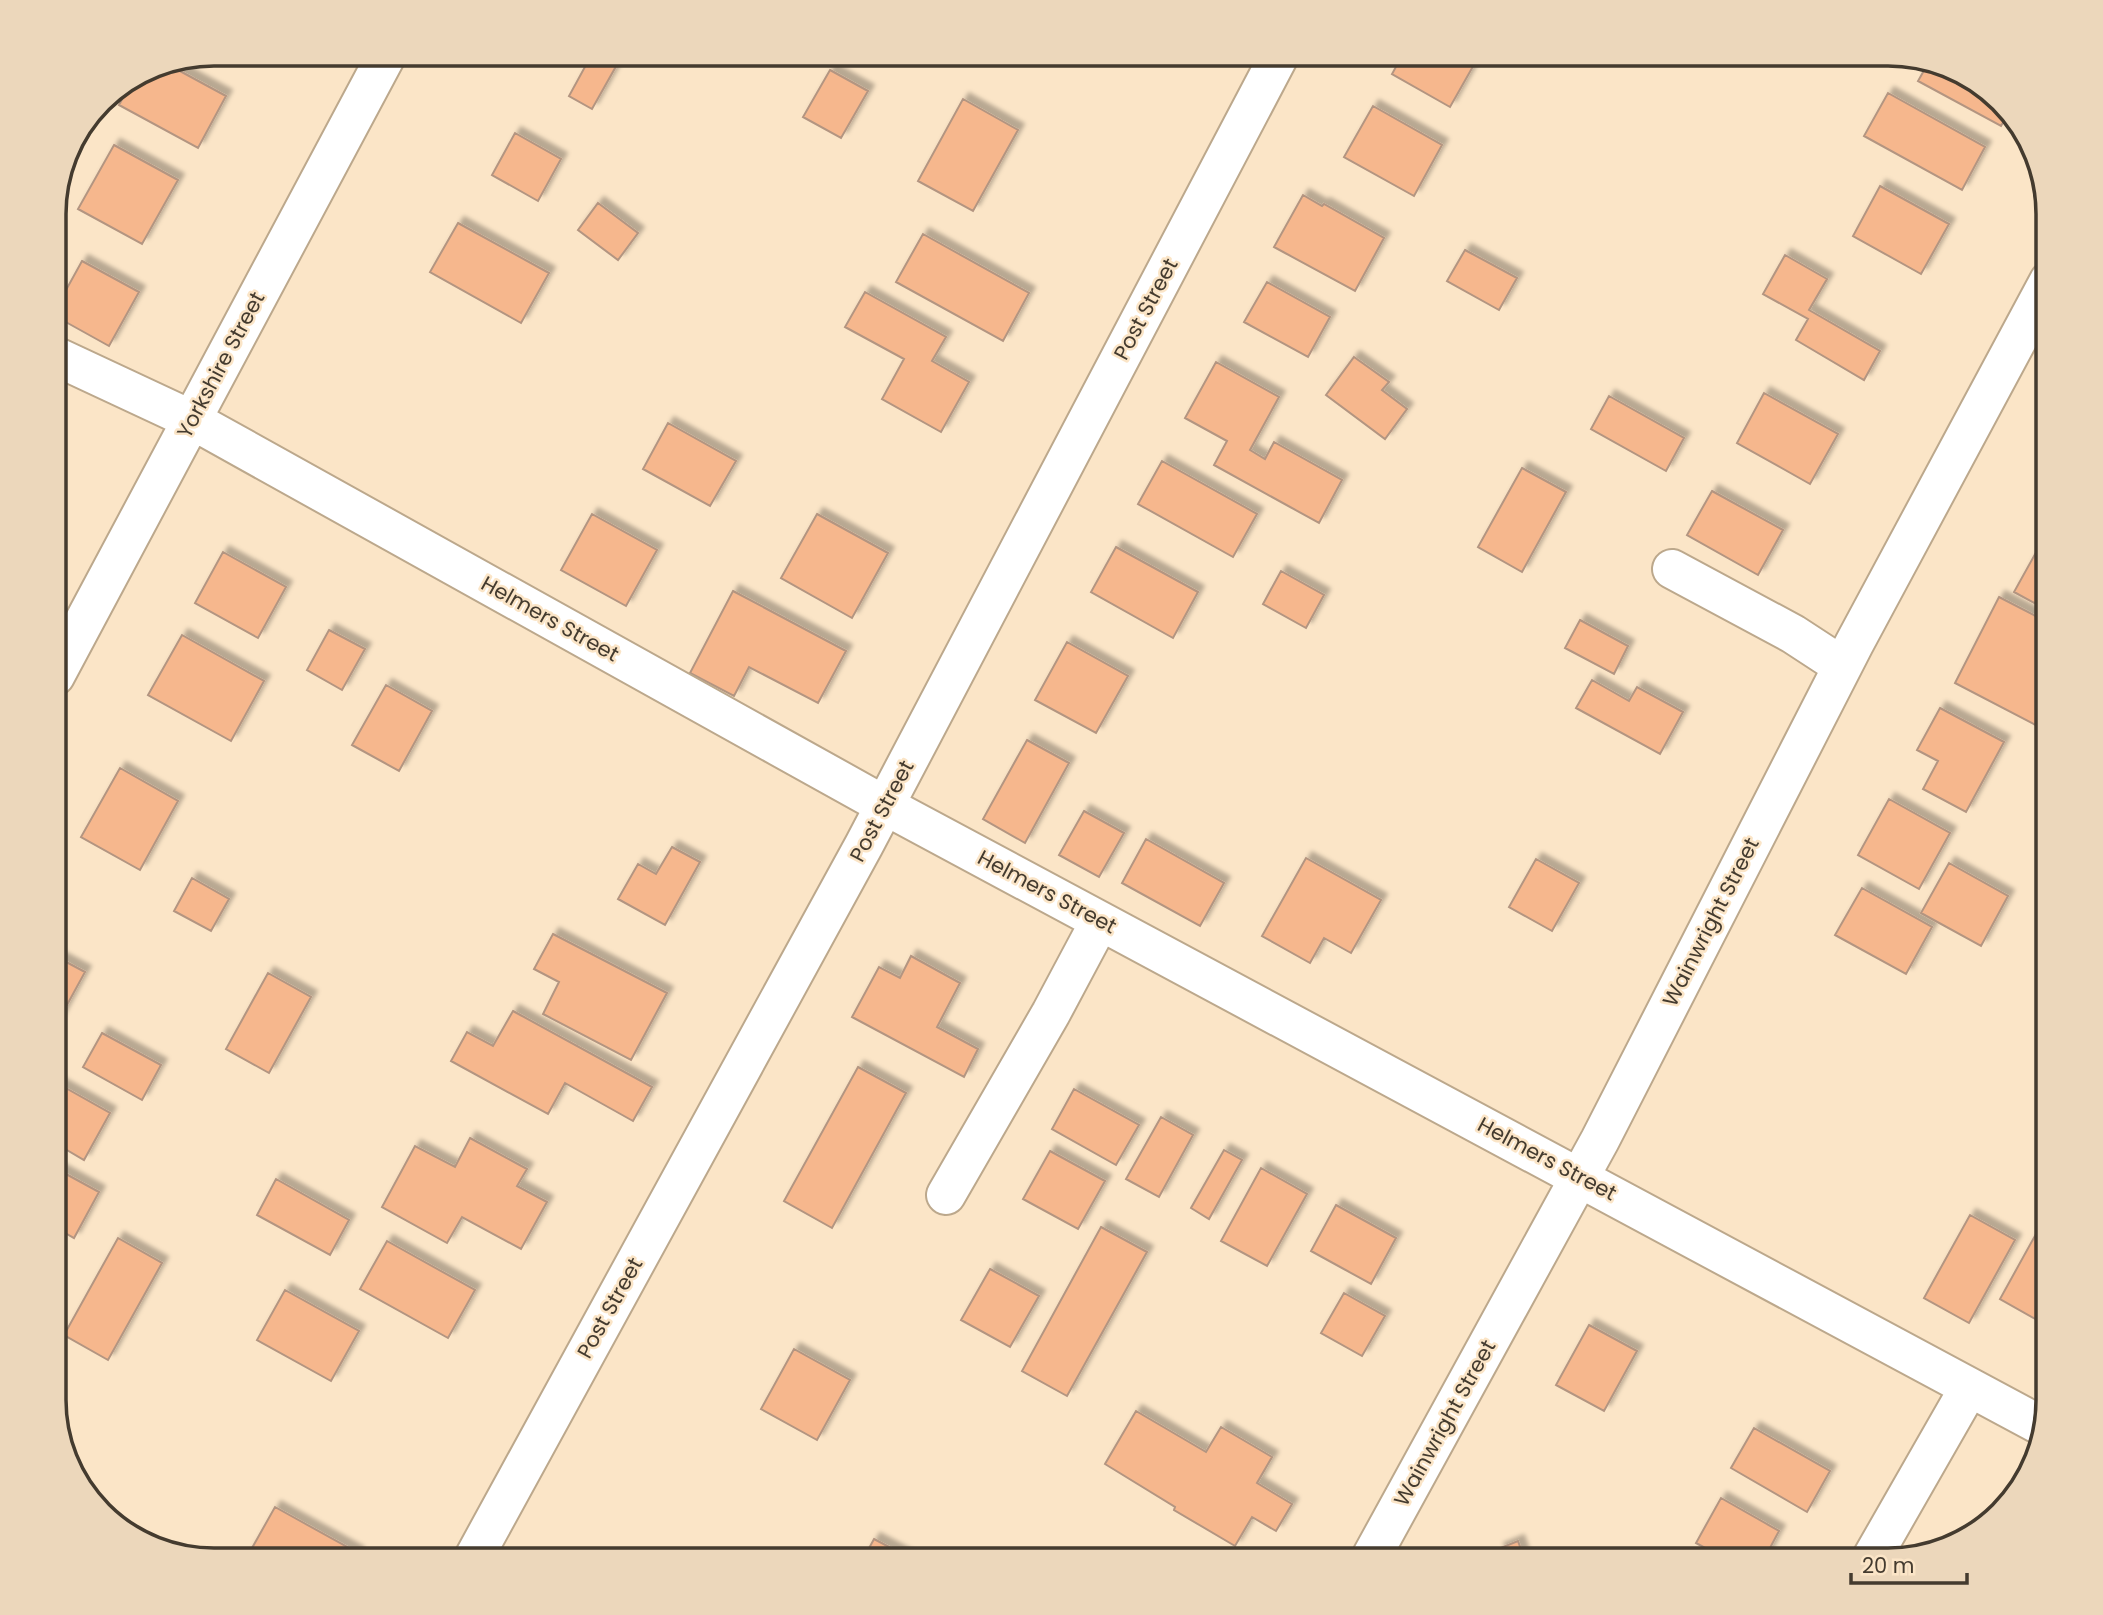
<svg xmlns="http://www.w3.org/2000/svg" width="2103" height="1615" viewBox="0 0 2103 1615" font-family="Poppins,sans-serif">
<defs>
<filter id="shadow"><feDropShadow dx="6" dy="-6" stdDeviation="2" flood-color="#0004"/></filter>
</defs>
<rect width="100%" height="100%" fill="#fbe5c7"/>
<!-- building -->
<path fill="#f6b78d" stroke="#b39581" stroke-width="2" filter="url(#shadow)" d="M592 54H607L619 61 592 109 569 96Z
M1403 54H1480L1450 107 1392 74Z
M167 64 226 96 198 148 119 105 133 79 154 66Z
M1926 67 1986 88 2008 114 2001 126 1918 81Z
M830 70 868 91 841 138 803 117Z
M1888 93 1985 147 1962 190 1864 136Z
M963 99 1018 130 973 211 918 181Z
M1373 106 1442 145 1414 196 1344 157Z
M515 133 561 159 538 201 492 175Z
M114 145 178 180 142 244 78 209Z
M1880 186 1949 224 1921 274 1853 236Z
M1303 195 1322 206 1324 204 1384 238 1355 291 1274 247Z
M598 203 638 233 618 260 578 230Z
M458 223 549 273 521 323 430 272Z
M923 234 1029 293 1003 341 896 282Z
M1465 250 1517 278 1499 310 1447 281Z
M1785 255 1827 279 1809 310 1880 351 1864 380 1796 340 1808 319 1763 294Z
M82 261 139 292 109 346 55 316V310Z
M1267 282 1330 317 1308 357 1244 322Z
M865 292 946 337 932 361 969 382 941 432 882 399 904 359 845 327Z
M1354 357 1389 382 1382 390 1407 409 1385 439 1326 395Z
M1216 362 1279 397 1250 450 1265 459 1274 442 1342 480 1319 523 1214 465 1227 441 1185 418Z
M1764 393 1838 434 1810 484 1737 443Z
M1609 396 1684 438 1666 471 1591 429Z
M668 423 736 461 710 506 643 469Z
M1162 461 1257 514 1233 557 1138 504Z
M1522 468 1566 492 1522 572 1478 547Z
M1712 491 1783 530 1758 575 1687 535Z
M592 514 657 550 626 606 561 570Z
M817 514 888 553 852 618 781 578Z
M2049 529V611L2014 592Z
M1116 547 1198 592 1173 638 1091 592Z
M223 552 286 587 258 638 195 603Z
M1281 571 1324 595 1306 628 1263 604Z
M733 591 846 651 818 703 749 667 734 696 690 673Z
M1999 597 2049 623V732L1955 683Z
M1580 620 1628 646 1614 674 1565 648Z
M329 630 365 649 342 690 307 670Z
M182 635 264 681 231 741 148 695Z
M1067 642 1128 676 1096 733 1035 700Z
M1592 680 1629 701 1637 687 1683 712 1660 754 1576 708Z
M386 685 432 711 399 771 352 745Z
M1940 708 2004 742 1966 812 1923 789 1938 761 1917 750Z
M1027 740 1069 763 1025 843 983 819Z
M120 768 178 801 140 870 81 837Z
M1889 799 1950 833 1919 889 1858 855Z
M1084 811 1124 833 1099 877 1059 855Z
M1146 839 1224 883 1200 926 1122 883Z
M672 847 700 862 665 925 618 899 638 864 656 874Z
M1306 858 1381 900 1351 953 1324 938 1310 963 1262 936Z
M1536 859 1579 883 1552 931 1509 907Z
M1949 863 2008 896 1981 946 1921 913Z
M192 878 229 899 211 931 174 911Z
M1862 888 1932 927 1906 974 1835 935Z
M553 934 667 993 631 1060 543 1014 559 982 534 969Z
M55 956 85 972 56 1025 55 1024Z
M911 956 960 983 937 1027 978 1049 964 1077 852 1017 879 967 900 978Z
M268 973 311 997 269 1073 226 1049Z
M513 1011 652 1087 633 1121 565 1083 548 1114 451 1061 467 1032 493 1046Z
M102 1033 161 1065 142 1100 83 1067Z
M858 1067 906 1093 832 1228 784 1201Z
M55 1082 110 1113 84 1160 55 1143Z
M1074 1089 1139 1125 1116 1165 1052 1129Z
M1161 1117 1193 1135 1159 1197 1126 1179Z
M470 1138 527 1169 517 1186 547 1202 521 1249 462 1217 447 1243 382 1207 415 1146 455 1167Z
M1224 1150 1242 1160 1209 1219 1191 1208Z
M1050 1151 1105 1181 1078 1229 1023 1199Z
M55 1168 99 1192 74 1238 55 1227Z
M1261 1168 1307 1194 1267 1266 1221 1241Z
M276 1179 349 1220 330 1255 257 1215Z
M1336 1205 1396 1238 1371 1284 1311 1251Z
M1970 1215 2015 1240 1969 1323 1924 1298Z
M1101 1227 1147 1252 1067 1396 1022 1371Z
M2036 1234 2049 1241V1320L2046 1325 2000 1299Z
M118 1238 162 1263 108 1360 64 1335Z
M387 1241 475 1290 448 1338 360 1289Z
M990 1269 1039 1296 1010 1347 961 1320Z
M285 1290 359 1331 331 1381 257 1340Z
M1344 1293 1385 1316 1362 1356 1321 1333Z
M1589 1325 1637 1351 1604 1411 1556 1385Z
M794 1349 850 1380 817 1440 761 1409Z
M1136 1411 1206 1452 1221 1427 1272 1457 1257 1483 1292 1504 1276 1531 1252 1517 1235 1546 1174 1510 1175 1507 1105 1464Z
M1754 1428 1830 1471 1807 1512 1731 1468Z
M1721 1498 1779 1531 1763 1561H1729L1696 1543Z
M275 1507 358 1553 354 1561H253L247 1557Z
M874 1539 912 1559 911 1561H862Z
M1518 1541 1525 1561H1503L1498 1549Z"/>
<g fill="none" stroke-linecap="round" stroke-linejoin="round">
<!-- minor casing -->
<g stroke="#bca88c" stroke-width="42">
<path id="minor" d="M55 356 192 420 884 805 2040 1425
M1672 569 1793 634 1842 666
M55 676 387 54
M946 1195 1051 1013 1100 921
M472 1561 864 845 1280 54
M1369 1561 1600 1140 1854 644 2049 281
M1870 1561 1969 1388"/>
</g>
<!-- minor -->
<use href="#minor" stroke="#fff" stroke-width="38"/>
</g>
<g text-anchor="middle" stroke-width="5" stroke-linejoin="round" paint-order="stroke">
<!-- street labels -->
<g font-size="21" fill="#443b2f" stroke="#fbe5c7">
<text transform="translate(1146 309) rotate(-62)" y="7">Post Street</text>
<text transform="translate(221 365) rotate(-62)" y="7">Yorkshire Street</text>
<text transform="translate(550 619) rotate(29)" y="7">Helmers Street</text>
<text transform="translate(882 811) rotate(-62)" y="7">Post Street</text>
<text transform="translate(1047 892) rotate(28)" y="7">Helmers Street</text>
<text transform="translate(1711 922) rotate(-63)" y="7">Wainwright Street</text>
<text transform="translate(1547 1159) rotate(28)" y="7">Helmers Street</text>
<text transform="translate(610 1308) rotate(-61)" y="7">Post Street</text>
<text transform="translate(1445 1423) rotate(-61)" y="7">Wainwright Street</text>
</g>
</g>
<!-- crop -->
<path d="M0 0H2103V1615H0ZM214 66H1888A148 148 0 0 1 2036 214V1400A148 148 0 0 1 1888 1548H214A148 148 0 0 1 66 1400V214A148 148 0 0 1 214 66Z" fill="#ecd7bb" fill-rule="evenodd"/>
<path fill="none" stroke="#443b2f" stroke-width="3.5" d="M214 66H1888A148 148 0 0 1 2036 214V1400A148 148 0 0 1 1888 1548H214A148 148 0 0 1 66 1400V214A148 148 0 0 1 214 66Z"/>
<!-- scale -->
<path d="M1851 1573v10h116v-10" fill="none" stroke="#443b2f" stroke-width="3.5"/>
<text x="1862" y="1573" font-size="21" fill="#443b2f" stroke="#fbe5c7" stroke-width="5" paint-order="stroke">20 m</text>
</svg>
